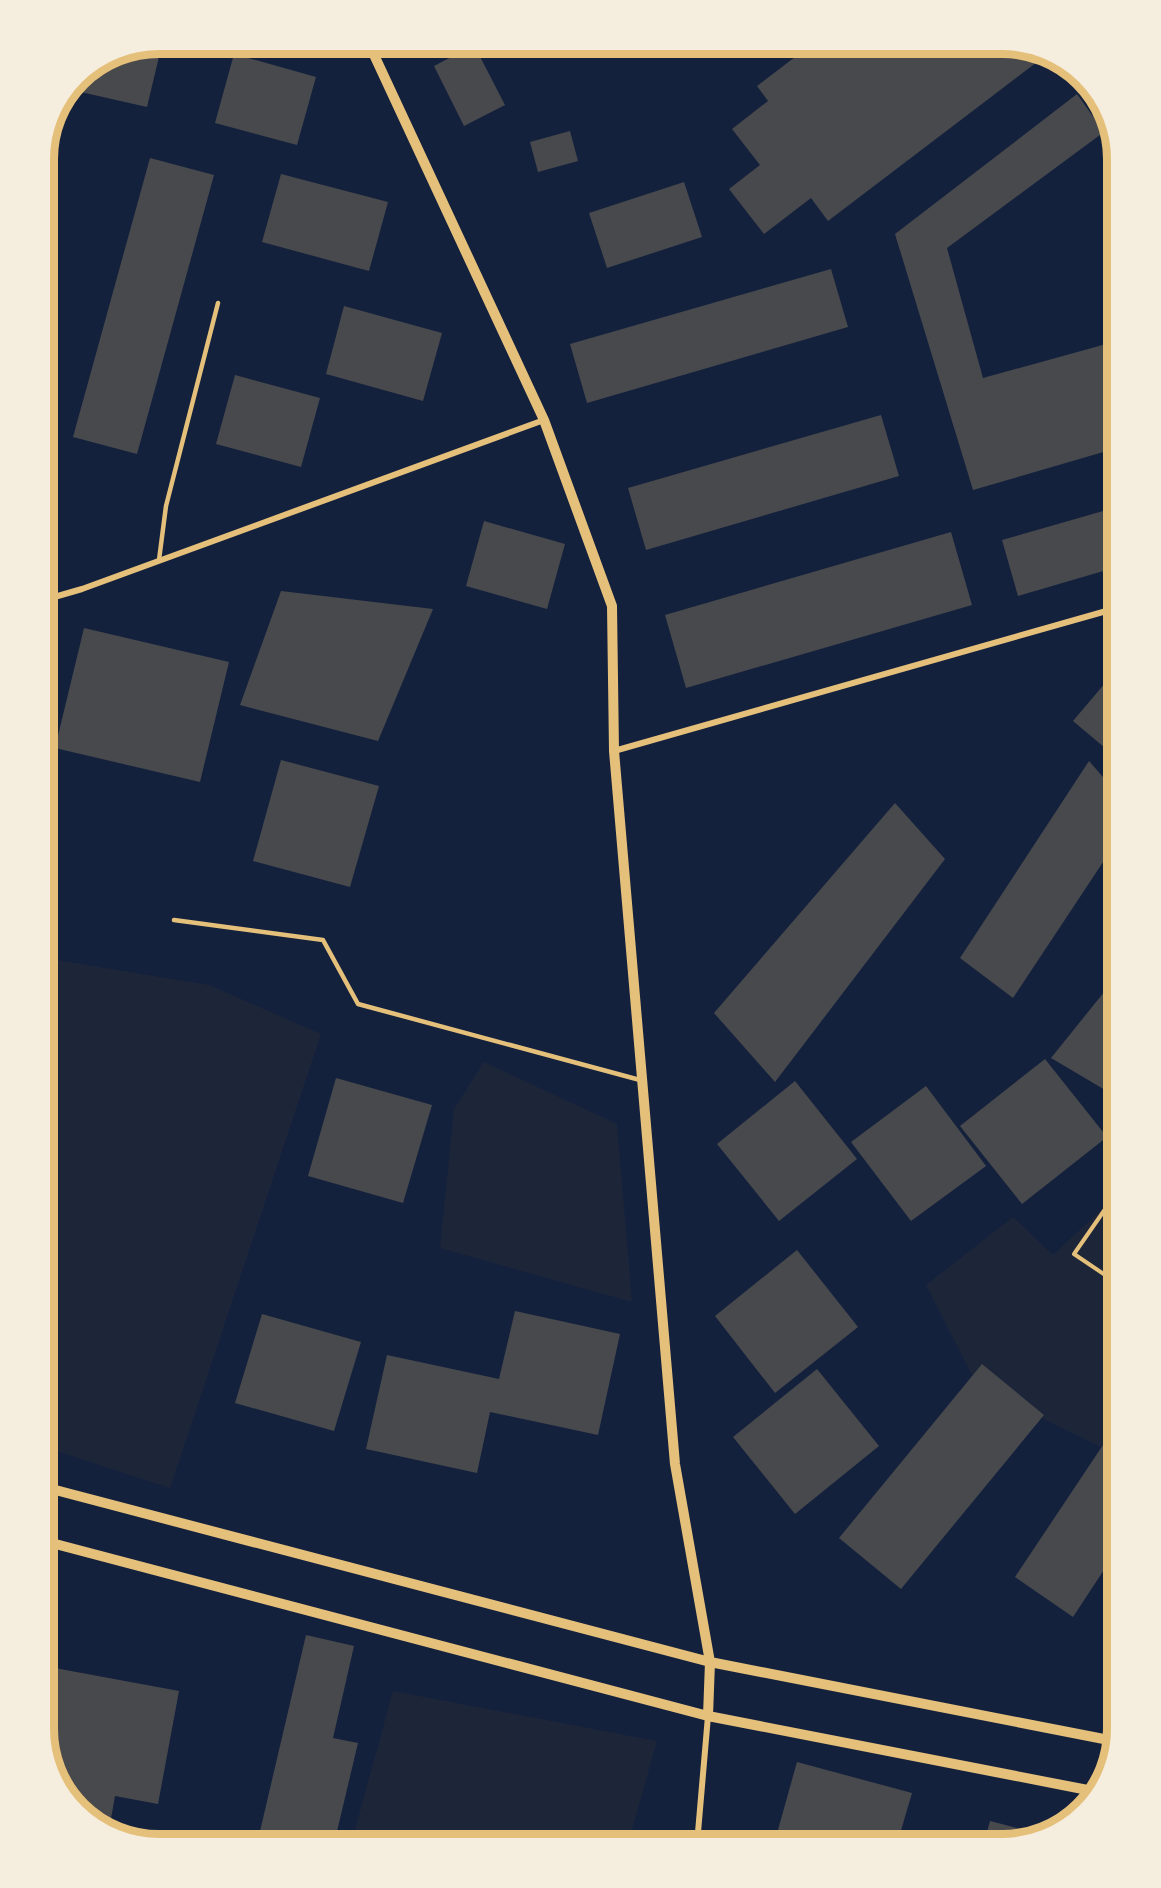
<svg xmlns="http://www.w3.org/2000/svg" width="1161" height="1888" viewBox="0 0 1161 1888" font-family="'Noto Serif',serif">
<rect width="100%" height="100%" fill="#14213d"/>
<!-- green -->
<path fill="#1d2539" d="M44 958 209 985 321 1034 170 1488 44 1447Z
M484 1062 617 1124 632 1302 440 1248 454 1109Z
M1117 1195V1455L978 1387 926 1285 1013 1217 1053 1255Z
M393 1691 657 1741 628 1844H351Z"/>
<!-- building -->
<path fill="#48494c" d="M162 44 147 107 72 90 78 77 115 52Z
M812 44H1010L1045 56 828 221 811 198 764 234 729 189 760 165 732 129 768 101 757 86Z
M474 45 505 105 464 126 434 66Z
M234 54 316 77 297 145 215 123Z
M1077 94 1104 132 947 248 983 378 1117 341V448L973 490 895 234Z
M570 131 578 161 538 172 530 142Z
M150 158 214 175 137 454 73 437Z
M281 174 388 202 369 271 262 242Z
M684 182 702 237 607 268 589 213Z
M831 269 848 327 587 403 570 344Z
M344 306 442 333 423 401 326 374Z
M235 375 320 398 301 467 216 444Z
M881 415 899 476 646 550 628 488Z
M1117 507V567L1018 596 1002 540Z
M484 521 565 544 547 609 466 586Z
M951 532 972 605 686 688 665 615Z
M281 591 433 609 378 741 240 705Z
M84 628 229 662 200 782 55 748Z
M1117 669V745L1111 753 1073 721Z
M281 760 379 786 350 887 253 861Z
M1089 761 1117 793V841L1013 998 960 958Z
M895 803 945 859 775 1082 714 1013Z
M1117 976V1097L1051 1058Z
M1045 1059 1107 1137 1022 1204 960 1126Z
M336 1078 432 1105 403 1203 308 1176Z
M795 1081 857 1159 779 1221 717 1144Z
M926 1086 986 1166 911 1221 851 1142Z
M797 1250 858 1327 775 1393 715 1316Z
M515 1311 620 1334 598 1435 490 1412 477 1473 366 1449 387 1355 499 1379Z
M262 1314 361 1342 334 1431 235 1403Z
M982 1364 1044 1415 901 1589 839 1538Z
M817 1369 879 1446 795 1514 733 1437Z
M1117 1424V1550L1073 1617 1015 1577Z
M306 1635 354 1646 333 1738 358 1743 334 1844H257Z
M44 1666 179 1691 158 1804 115 1796 109 1830 95 1825 56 1780 44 1729Z
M797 1762 912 1793 897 1844H774Z
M990 1821 1044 1835 1002 1844H984Z
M146 1836 182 1843V1844H152L145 1842Z"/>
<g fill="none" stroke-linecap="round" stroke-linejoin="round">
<!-- path -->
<path stroke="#e5c07b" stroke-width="4" d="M1117 1283 1074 1254 1117 1192"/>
<!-- service -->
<path stroke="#e5c07b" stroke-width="4.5" d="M159 560 166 506 218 303
M174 920 323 940 358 1004 640 1080"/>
<!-- minor -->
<path stroke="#e5c07b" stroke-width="6" d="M44 600 82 589 544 420
M614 751 1117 608
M697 1844 708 1716"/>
<!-- tertiary -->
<path stroke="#e5c07b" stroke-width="10" d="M369 44 544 420 612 606 614 751 675 1464 710 1662 708 1716
M44 1487 710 1662 1114 1741
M44 1541 708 1716 1098 1792"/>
</g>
<!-- crop -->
<path d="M0 0H1161V1888H0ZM159 54H1002A105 105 0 0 1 1107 159V1729A105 105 0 0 1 1002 1834H159A105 105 0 0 1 54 1729V159A105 105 0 0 1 159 54Z" fill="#f5edde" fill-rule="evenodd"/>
<path fill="none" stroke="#e5c07b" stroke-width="8" d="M159 54H1002A105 105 0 0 1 1107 159V1729A105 105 0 0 1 1002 1834H159A105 105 0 0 1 54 1729V159A105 105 0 0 1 159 54Z"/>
</svg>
